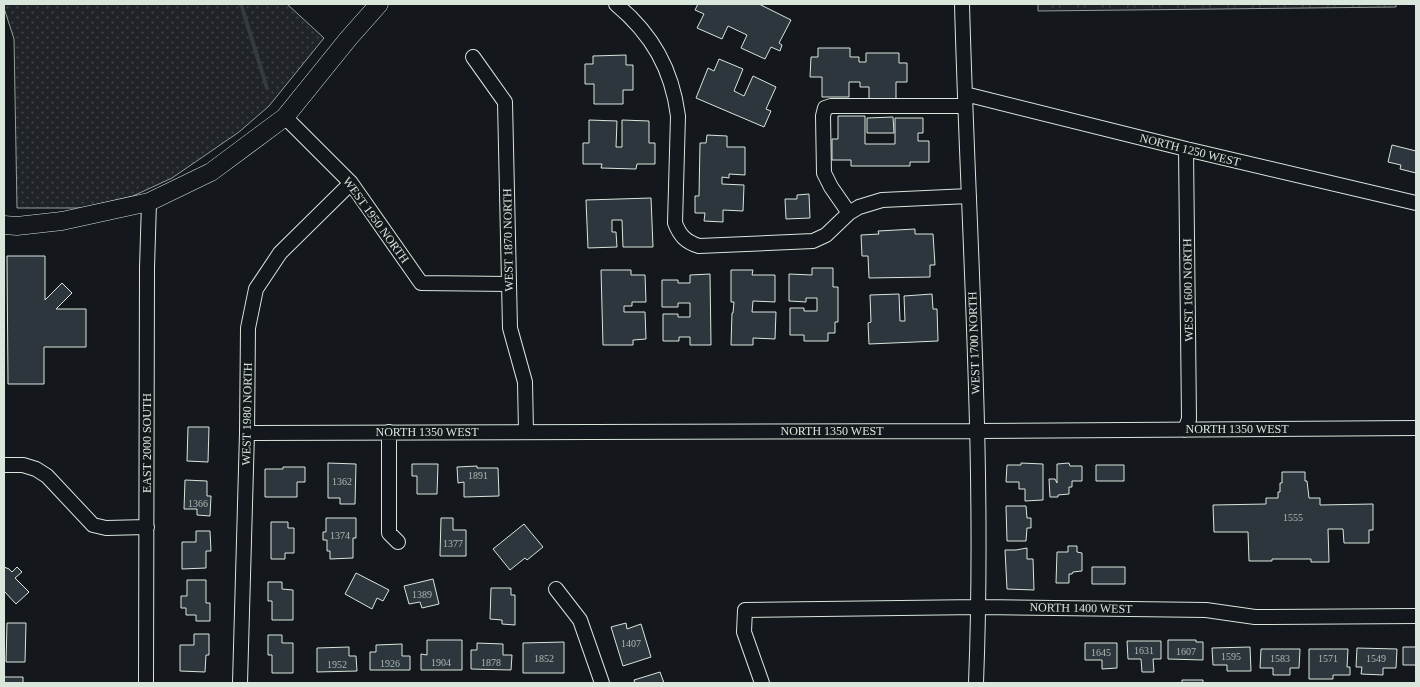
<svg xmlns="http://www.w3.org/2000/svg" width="1420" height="687" viewBox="0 0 1420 687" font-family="'Times New Roman',serif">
<defs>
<pattern id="grass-dots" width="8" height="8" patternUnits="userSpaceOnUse" patternTransform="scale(1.25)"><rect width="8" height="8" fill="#202428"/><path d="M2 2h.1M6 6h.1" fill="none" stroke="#404447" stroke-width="1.8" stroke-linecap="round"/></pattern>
<pattern id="park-crowns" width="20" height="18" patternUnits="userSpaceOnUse" patternTransform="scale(1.25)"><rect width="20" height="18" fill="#202428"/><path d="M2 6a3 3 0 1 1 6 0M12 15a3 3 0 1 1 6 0" fill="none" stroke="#404447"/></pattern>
</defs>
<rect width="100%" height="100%" fill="#14181c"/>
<!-- grass -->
<path fill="url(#grass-dots)" stroke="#939e99" d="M4 4H287L324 38 269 106 239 132 172 178 133 196 82 208H17L14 39 4 8Z"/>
<!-- park -->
<path fill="url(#park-crowns)" stroke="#939e99" d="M1038 4H1396V7L1038 11Z"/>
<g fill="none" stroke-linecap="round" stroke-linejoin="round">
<!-- stream -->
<path stroke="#363b3e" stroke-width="4" d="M241 4 267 88"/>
</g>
<!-- building -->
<path fill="#2c363c" stroke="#d8e6dc" d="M698 4H759L791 20 779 43 782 45 780 51 771 47 765 59 741 48 747 35 728 26 722 39 697 28 704 14 695 10Z
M818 48H850V57H859V62H866V53H899V63H907V82H896V102H869V87H860V82H849V97H822V77H810L811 57H818Z
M626 55V65H633V90H623V104H594V84H585V64H593V56Z
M719 59 743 69 734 91 744 96 753 76 776 87 766 109 771 111 764 127 696 98 708 68 714 71Z
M838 116H865V144H895V118H923V133H918V141H929V162H910V166H851V160H832V139H838Z
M893 117 894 133H867V118Z
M589 120 617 121 616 147H622V120L649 121V143H655V164H637L636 169 601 168 602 164H583V143H589Z
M707 135 727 136V147H745V175L729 174V178L722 177V184L744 185 743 211 723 210V222L704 221 705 213H695V196H699L700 143H706Z
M1392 145 1416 151V173L1400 169 1401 165 1388 162Z
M809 194 810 218 786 219 785 199H797V195Z
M651 198 653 247H623L622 220H612V232H616L617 247 588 248 586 200Z
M915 229V234H933L935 265H930V277L869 278 868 256H862L861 235 879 234 878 231Z
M7 256H45V300L62 283 72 293 56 309H86V347H44V384H8Z
M812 268H833V287H838V322H835V333H828V341H804V335H790V308H804V311H817V298H806V302L789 301V274L812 275Z
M601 270H631V275H645L646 302H632V306H624V312H645L646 339 633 340V345H603Z
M731 270H753L752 275H775V302L753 301 752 312H776L775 339 753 338V345H731L732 313H733L734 302H731Z
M710 274 711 345H690V337H679V341H663V314H678V317H690V303H678V307H662V280H678V283H690V275Z
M899 294 900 321H905L904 296 932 294 933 309H937L938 341 869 344 868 323 871 322 870 295Z
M188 427H209L208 462 187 461Z
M328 463 356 464 355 504H340V498H328Z
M1021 463 1043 464V500L1025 501V489H1019V482H1006L1007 465H1021Z
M1069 463 1070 466H1082V481H1072V487H1069V494L1058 495V497H1050L1049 479H1055L1057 483V464Z
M412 464H438L437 494H417V476H412Z
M1096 465H1124V481H1096Z
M477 466V468H498L499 496 464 497V482L458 483 457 467Z
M283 467H305V482H297V497H265V469H283Z
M1282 472H1305V481H1307L1309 498H1320V505L1373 504V530H1369V543H1344L1343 529H1328L1329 562H1311V559H1272V561H1249L1248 532H1214L1213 505 1266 504V498H1278V492H1280V483H1282Z
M185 480 207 481V496H211L210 516 197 515V509H184Z
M1006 506H1026L1027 518H1031V528H1027L1026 541H1007Z
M326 518H356V538H353V558L330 559V551H327V540H323V532H326Z
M441 518H453V530H466V556H440Z
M271 522H288V528H294V553H285V559H271Z
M524 524 543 547 527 560 525 558 510 570 493 549Z
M196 531H210L211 551H206V568L182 569V542H196Z
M1068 546H1077V552L1082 553V571L1073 572 1072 574H1069V583H1056L1057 552H1068Z
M1027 548V559H1033L1034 590 1007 589 1005 550H1016Z
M4 567 9 569 12 572 17 567 22 572 15 578 29 592 16 604 4 591Z
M1092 567H1125V584H1092Z
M356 573 389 590 383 601 377 598 372 609 345 594Z
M433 579 439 604 422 608 420 602 409 604 404 586Z
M187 580H206V603H210V621H196V615H186V608H181V596H187Z
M268 582H282V589L293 590V620H272V601H268Z
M491 588H511V595H515V625L502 624V620L490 619Z
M7 623H26L25 662H6Z
M626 623 627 629 641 624 651 657 623 666 611 627Z
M194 634H209V655H206L205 672 180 671V645H194Z
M268 635H282V643H293V673H272V655H268Z
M427 640H462V670H421V654L427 655Z
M1168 640H1196V642H1203V660L1168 659Z
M1127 641H1161V659H1153L1154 672H1142L1141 659H1128Z
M564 642V673H523V643Z
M477 643 503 644V655H512L511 670 471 669V650H477Z
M1085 643H1117V668L1102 669V660H1085Z
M402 644V656H410V670H370V652H376V645Z
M349 647V656H356L357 671 317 672V648Z
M1250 647 1251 671H1227V665H1213L1212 648Z
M1403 647H1416V665H1403Z
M1357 648 1397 649 1396 668H1383V675L1361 674 1362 667H1356Z
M1261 649H1300L1299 668H1290V675H1273V668H1260Z
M1309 649H1348L1347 667H1350V675H1333V679H1309Z
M660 672 664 683H635L634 680Z
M4 677H23V683H4Z
M1182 680H1203V683H1182Z"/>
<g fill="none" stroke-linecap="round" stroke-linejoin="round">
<!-- minor casing -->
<g stroke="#d8e6dc" stroke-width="16">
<path id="minor" d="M616 4C652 34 672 69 678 116L675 223C680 236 686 242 699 246L813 241 826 235 849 213 859 207 882 200 969 196
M962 4C968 230 985 457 976 683
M473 57 505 102 510 328 525 382 526 432
M965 94 1186 149 1416 203
M285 117 351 183 421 283 509 284
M849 213 831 187 824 173 823 116 825 108 831 106H965
M1185 430 1189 419 1186 149
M389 432V533L398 542
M247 433 978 431 1416 428
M4 465H23L36 469 47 476 93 525 106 528 147 527
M556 589 580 620 602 683
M146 683 147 268 149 202
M240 683 247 433 248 328 256 289 280 253 351 183
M762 683 744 632 745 610 979 607 1206 610 1255 617 1416 616"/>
</g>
<!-- major casing -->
<g stroke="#d8e6dc" stroke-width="19">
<path id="major" d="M4 225 17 226 62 221 149 202 211 172 285 117 348 39 379 4"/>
</g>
<!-- minor -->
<use href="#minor" stroke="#14181c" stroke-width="14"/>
<!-- major -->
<use href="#major" stroke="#14181c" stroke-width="18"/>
</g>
<g text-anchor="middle" stroke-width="4" stroke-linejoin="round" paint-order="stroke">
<!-- number labels -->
<g font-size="10" fill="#adbab4">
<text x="478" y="479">1891</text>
<text x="342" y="485">1362</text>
<text x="198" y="507">1366</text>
<text x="1293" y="521">1555</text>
<text x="340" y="539">1374</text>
<text x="453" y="547">1377</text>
<text x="422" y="598">1389</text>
<text x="631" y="647">1407</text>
<text x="1144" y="654">1631</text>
<text x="1186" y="655">1607</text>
<text x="1101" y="656">1645</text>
<text x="1231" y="660">1595</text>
<text x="544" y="662">1852</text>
<text x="1280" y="662">1583</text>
<text x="1328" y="662">1571</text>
<text x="1376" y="662">1549</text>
<text x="441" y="666">1904</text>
<text x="491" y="666">1878</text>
<text x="390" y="667">1926</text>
<text x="337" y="668">1952</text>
</g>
<!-- street labels -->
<g font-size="12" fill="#d8e6dc" stroke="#14181c">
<text transform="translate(1190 150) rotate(14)" y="4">NORTH 1250 WEST</text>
<text transform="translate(376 220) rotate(54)" y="4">WEST 1950 NORTH</text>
<text transform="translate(508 240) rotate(-91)" y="4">WEST 1870 NORTH</text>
<text transform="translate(1188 290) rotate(-91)" y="4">WEST 1600 NORTH</text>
<text transform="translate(974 343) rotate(-92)" y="4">WEST 1700 NORTH</text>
<text transform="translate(247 414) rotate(-89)" y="4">WEST 1980 NORTH</text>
<text x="1237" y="433">NORTH 1350 WEST</text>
<text x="832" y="435">NORTH 1350 WEST</text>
<text x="427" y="436">NORTH 1350 WEST</text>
<text transform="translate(147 443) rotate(-90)" y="4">EAST 2000 SOUTH</text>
<text transform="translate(1081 608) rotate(1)" y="4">NORTH 1400 WEST</text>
</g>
</g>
<!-- border -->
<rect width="1420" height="687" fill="none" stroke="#d8e6dc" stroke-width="10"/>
</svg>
